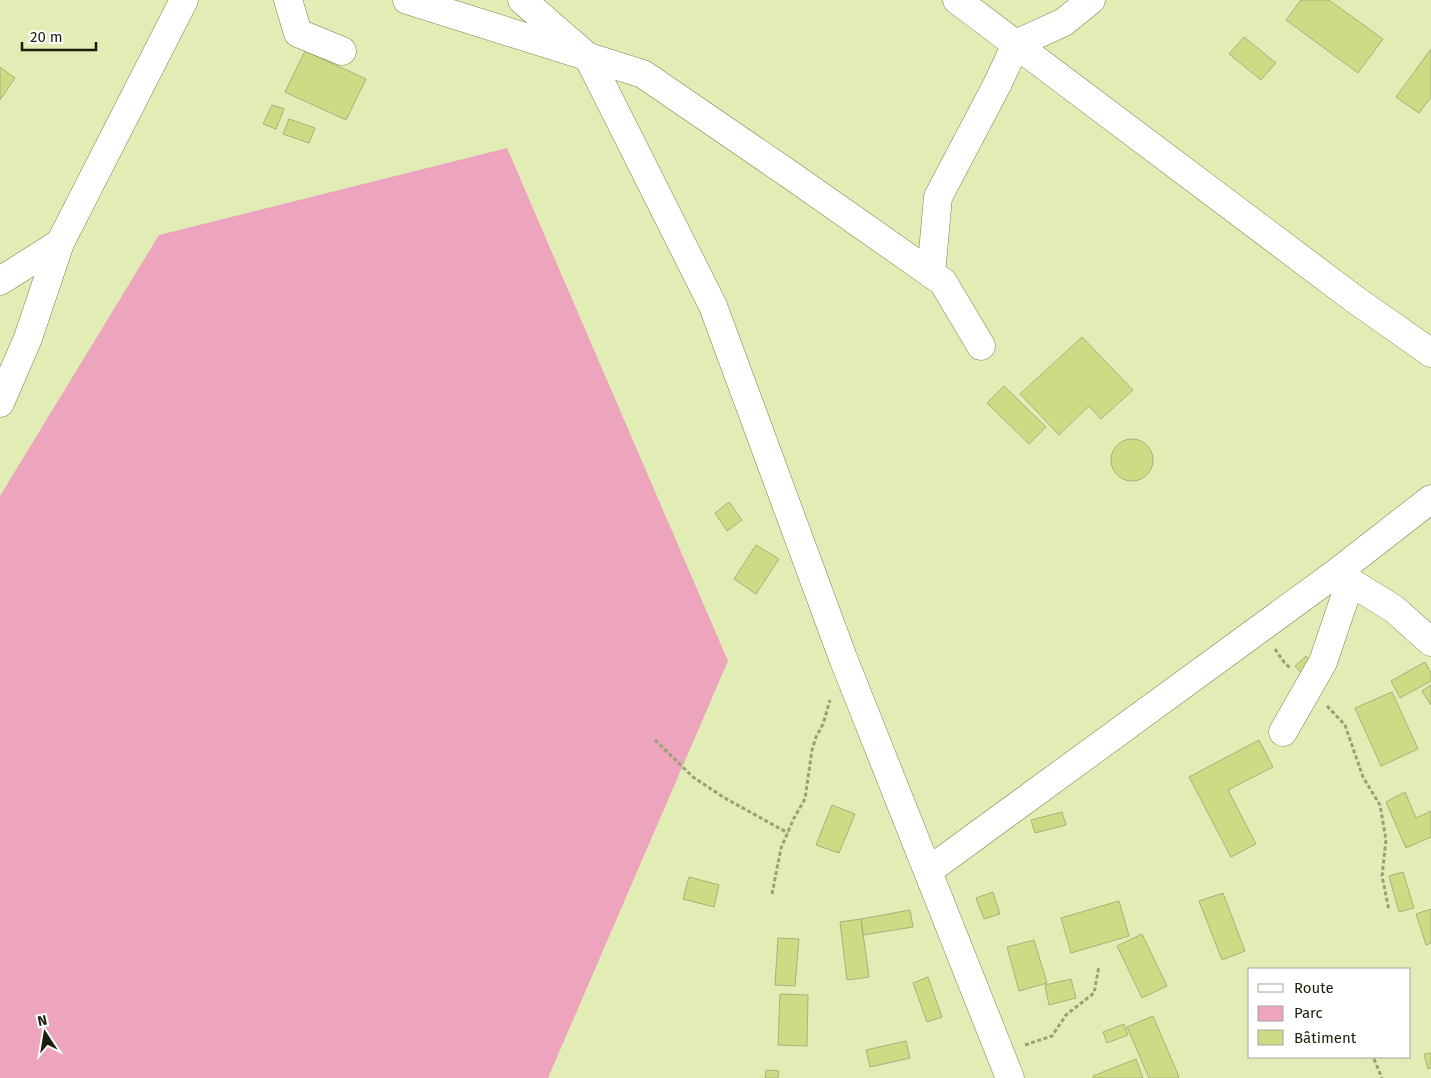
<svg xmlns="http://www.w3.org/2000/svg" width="1431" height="1078" viewBox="0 0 1431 1078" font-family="'Fira Sans',sans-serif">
<rect width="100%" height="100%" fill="#e2edb5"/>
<!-- green -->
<path fill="#eda4bd" d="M507 148 728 661 548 1078H0V496L159 235Z"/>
<!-- building -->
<path fill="#ccdc85" stroke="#a7b27b" d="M1301 0H1329L1383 39 1358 73 1286 20Z
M1244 37 1276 63 1261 80 1229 54Z
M1431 49V97L1419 113 1396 97Z
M305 51 366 79 346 120 285 92Z
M0 67 15 78 0 100Z
M272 105 284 109 276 129 263 124Z
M289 119 315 128 309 143 283 134Z
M1082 337 1133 390 1101 419 1089 406 1059 435 1020 394Z
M1004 386 1046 427 1029 444 987 403Z
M1111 460a21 21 0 1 1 42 0a21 21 0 1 1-42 0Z
M729 502 742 520 727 531 715 513Z
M756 545 779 559 756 594 734 579Z
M1306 656 1314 666 1303 675 1295 666Z
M1425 662 1431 673V681L1400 698 1391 681Z
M1431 685V705L1422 691Z
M1392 692 1418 749 1381 766 1355 708Z
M1259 740 1273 767 1228 790 1256 844 1231 857 1189 777Z
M1405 792 1416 818 1431 811V837L1406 848 1386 802Z
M832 805 855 814 839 853 816 845Z
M1062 812 1066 825 1035 833 1031 820Z
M1403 872 1414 908 1399 912 1389 876Z
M689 877 719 885 714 907 683 899Z
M993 892 1000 914 984 919 976 898Z
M1223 893 1245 951 1222 960 1199 901Z
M1119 901 1129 936 1071 953 1061 918Z
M1431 909V943L1426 945 1416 914Z
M910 910 913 927 863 935 861 919Z
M861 919 869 977 847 980 840 922Z
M1142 934 1167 986 1142 998 1117 946Z
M778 938 799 939 795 986 775 985Z
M1034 940 1047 983 1019 991 1007 947Z
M928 977 942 1017 927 1022 913 983Z
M1071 979 1076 998 1049 1005 1045 985Z
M780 994 808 995 807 1046 778 1045Z
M1153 1016 1179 1077 1177 1078H1149L1127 1027Z
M1124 1024 1128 1035 1107 1043 1103 1032Z
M906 1041 910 1058 870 1067 866 1050Z
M1431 1053V1068L1428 1069 1424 1054Z
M1136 1059 1143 1078H1093V1076Z
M766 1070 779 1071 778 1078H765Z"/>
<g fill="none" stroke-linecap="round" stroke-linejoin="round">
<!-- minor casing -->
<g stroke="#7a844f" stroke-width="29">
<path id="minor" d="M288 0 298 33 342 51
M407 0 643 74 789 174 943 282 981 346
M522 0 588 57 713 306 843 658 1010 1078
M931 274 938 197 998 83 1016 44 1064 22 1091 0
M0 281 60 243
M0 403 28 338 60 243 184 0
M1336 573 1394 609 1431 642
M1283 732 1323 662 1350 582
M928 871 1336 573 1431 499"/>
</g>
<!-- major casing -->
<g stroke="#7a844f" stroke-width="29">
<path id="major" d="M957 0 1353 298 1431 353"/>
</g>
<!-- path -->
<path stroke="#98a075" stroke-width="3" stroke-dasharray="4 2.5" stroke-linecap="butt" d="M1275 649 1284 662 1290 668
M1327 706 1345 725 1363 777 1380 805 1386 840 1382 876 1389 910
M655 740 693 777 723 797 788 833
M772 894 781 848 794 818 805 799 812 750 816 737 823 724 830 700
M1025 1045 1052 1036 1066 1015 1094 993 1099 966
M1374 1059 1382 1078"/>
<!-- minor -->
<use href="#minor" stroke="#fff" stroke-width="28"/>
<!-- major -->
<use href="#major" stroke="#fff" stroke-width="28"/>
</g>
<!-- legend -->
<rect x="1248" y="968" width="162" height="90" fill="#ffffff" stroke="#a4a59d"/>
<rect x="1258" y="984" width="25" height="8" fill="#ffffff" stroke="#a4a59d"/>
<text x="1294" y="993" font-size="15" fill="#1b1f09">Route</text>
<rect x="1258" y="1006" width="25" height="15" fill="#eda4bd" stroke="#a4a59d"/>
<text x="1294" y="1018" font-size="15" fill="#1b1f09">Parc</text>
<rect x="1258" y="1030" width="25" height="15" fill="#ccdc85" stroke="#a4a59d"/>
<text x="1294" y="1043" font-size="15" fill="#1b1f09">Bâtiment</text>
<!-- north arrow -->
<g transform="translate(45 1033) rotate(348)" stroke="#ffffff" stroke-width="4" paint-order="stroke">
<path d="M0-4L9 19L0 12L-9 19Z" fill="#1b1f09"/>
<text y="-8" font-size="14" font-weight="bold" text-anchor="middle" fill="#1b1f09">N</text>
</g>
<!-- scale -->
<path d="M22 42v8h74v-8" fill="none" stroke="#1b1f09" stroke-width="2.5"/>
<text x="30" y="42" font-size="15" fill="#1b1f09" stroke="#ffffff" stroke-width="4" paint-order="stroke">20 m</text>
</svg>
